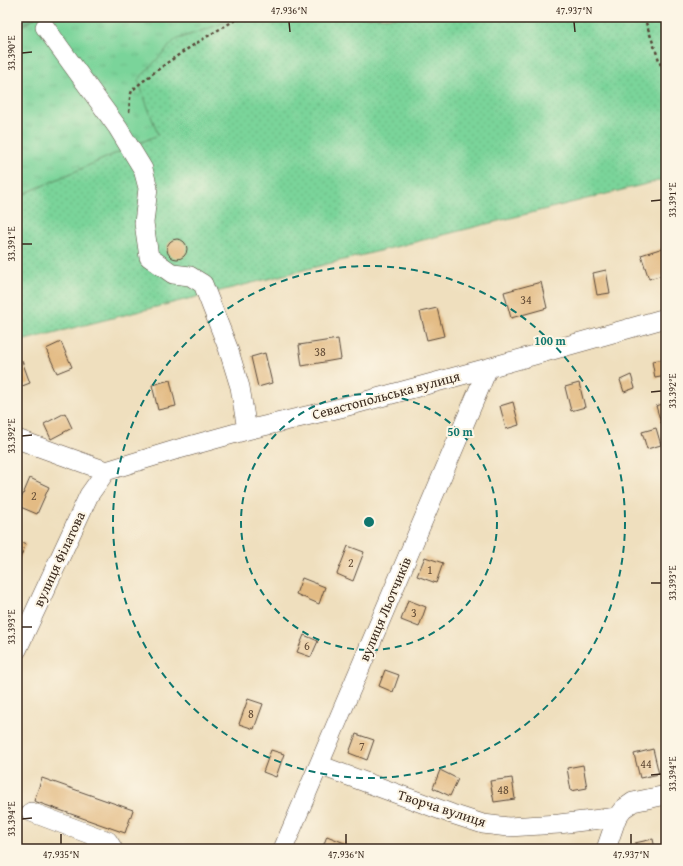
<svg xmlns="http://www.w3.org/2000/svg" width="683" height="866" viewBox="0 0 683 866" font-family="'Gentium Book Plus',serif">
<defs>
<pattern id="grass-tufts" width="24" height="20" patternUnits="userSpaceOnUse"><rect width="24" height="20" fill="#7ad49a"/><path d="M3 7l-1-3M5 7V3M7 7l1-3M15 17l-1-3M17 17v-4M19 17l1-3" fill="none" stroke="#6ab684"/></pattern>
<pattern id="forest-crowns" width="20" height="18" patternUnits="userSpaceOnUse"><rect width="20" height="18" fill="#63b682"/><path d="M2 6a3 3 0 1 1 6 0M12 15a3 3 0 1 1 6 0" fill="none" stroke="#53946a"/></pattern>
<pattern id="garden-dots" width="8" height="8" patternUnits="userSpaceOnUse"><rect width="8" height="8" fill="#7ad49a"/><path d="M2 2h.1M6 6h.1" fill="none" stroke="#6ab684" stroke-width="1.8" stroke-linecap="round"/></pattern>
</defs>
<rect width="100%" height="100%" fill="#fcf5e5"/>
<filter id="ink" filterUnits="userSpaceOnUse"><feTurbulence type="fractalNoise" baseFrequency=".025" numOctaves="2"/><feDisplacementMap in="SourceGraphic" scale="8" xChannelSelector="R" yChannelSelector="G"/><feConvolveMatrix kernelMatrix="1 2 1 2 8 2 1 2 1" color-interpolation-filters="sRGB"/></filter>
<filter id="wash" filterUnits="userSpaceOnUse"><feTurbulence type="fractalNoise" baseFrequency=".012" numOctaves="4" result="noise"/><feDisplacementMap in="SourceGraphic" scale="16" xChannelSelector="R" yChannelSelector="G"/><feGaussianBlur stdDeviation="0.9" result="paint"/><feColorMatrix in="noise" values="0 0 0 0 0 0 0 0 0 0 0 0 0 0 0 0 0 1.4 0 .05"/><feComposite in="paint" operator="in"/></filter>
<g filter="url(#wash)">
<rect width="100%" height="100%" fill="#efdfbe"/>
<!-- grass -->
<path fill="url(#grass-tufts)" stroke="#5a7f5c" d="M36 17H241L175 40 158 135 17 197V140L20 132 17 115V31L24 25Z"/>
<!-- forest -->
<path fill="url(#forest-crowns)" stroke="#4f7050" d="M17 17H36L24 25 17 31Z"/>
<!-- garden -->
<path fill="url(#garden-dots)" stroke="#5a7f5c" d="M241 17H666V179L17 342V197L158 135 138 80 175 40Z"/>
<g id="blocks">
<!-- building -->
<path fill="#e3bb84" d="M167 249a10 10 0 1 1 20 0a10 10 0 1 1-20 0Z
M666 247V274L649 279 641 255Z
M606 270 610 293 597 295 593 273Z
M541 282 547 308 511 318 504 292Z
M437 308 444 336 427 340 420 312Z
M338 339 341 359 302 366 299 345Z
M61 342 72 367 57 373 46 349Z
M265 353 272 383 258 387 251 357Z
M666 359V376L655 378 652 361Z
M22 361 30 383 17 388V363Z
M631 375 635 388 624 392 620 380Z
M170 380 176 406 158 410 152 385Z
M579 383 585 407 571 411 565 387Z
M513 402 519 425 506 429 500 406Z
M666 403V421L661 423 656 406Z
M65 413 72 428 51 439 44 424Z
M656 428 661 445 647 449 642 432Z
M30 478 49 487 37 514 18 506Z
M17 540 26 544 17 565Z
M348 546 364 552 353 581 337 574Z
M425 557 443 563 436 583 417 576Z
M302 578 325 587 319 604 296 594Z
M408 600 426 607 419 627 401 620Z
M304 635 318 641 311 657 297 652Z
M385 670 399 675 393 692 379 686Z
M248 699 263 704 254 729 239 724Z
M356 734 374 740 367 760 349 753Z
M653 749 659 774 640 778 634 754Z
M271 750 284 754 276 777 263 772Z
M583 765 587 788 571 791 567 768Z
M440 770 458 779 450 796 433 788Z
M42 778 133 810 125 833 34 801Z
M512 778 515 799 494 802 490 781Z
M327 836 347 844 345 849H322Z
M653 839 655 849H637L635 843Z"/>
</g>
</g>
<g filter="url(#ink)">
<use href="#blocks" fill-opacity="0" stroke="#564536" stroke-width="1"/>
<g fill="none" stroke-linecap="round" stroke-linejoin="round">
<!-- minor casing -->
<g stroke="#564536" stroke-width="20">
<path id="minor" d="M45 27 118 128 143 169 148 188 144 223 149 257 173 274 190 276 203 284 228 348 240 387 247 430
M17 439 106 471
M106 471 175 450 247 430 340 408 488 368 666 318
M17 650 89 495 106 471
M319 765 452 814 483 824 508 827 559 824 617 817
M31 812 108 841 113 849
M283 849 488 368
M606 849 617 817 623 809 633 802 666 795"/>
</g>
<!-- path -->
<path stroke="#564536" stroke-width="2.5" stroke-dasharray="3 3" stroke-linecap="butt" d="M644 17 661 66
M129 112C130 106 129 97 132 91 135 87 146 79 151 75 179 53 210 34 241 17"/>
<!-- minor -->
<use href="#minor" stroke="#fff" stroke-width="19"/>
</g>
</g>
<!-- ticks -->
<path fill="none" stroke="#3b2a1e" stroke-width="1.5" d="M289 22 290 32M574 22 575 32M22 53 32 52M651 201 661 200M22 244H32M651 392 661 391M22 436 32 435M651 583H661M22 627H32M651 775 661 774M22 819 32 818M61 834V844M346 834V844M631 834V844"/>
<!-- distance rings -->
<g fill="none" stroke="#0f766e" stroke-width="2" stroke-dasharray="7 5">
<circle cx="369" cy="522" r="128"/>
<circle cx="369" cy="522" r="256"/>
</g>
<g text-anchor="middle" stroke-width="4" stroke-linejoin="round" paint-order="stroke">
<!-- number labels -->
<g font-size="12" fill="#654e38">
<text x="526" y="304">34</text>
<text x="320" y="356">38</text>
<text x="34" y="500">2</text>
<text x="351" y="567">2</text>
<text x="430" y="574">1</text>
<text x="414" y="617">3</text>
<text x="307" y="650">6</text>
<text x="251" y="718">8</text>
<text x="362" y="751">7</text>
<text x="646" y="768">44</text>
<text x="503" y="794">48</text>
</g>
<!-- street labels -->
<g font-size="14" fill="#3b2a1e" stroke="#fcf5e5">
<text transform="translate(386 395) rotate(-15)" y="5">Севастопольська вулиця</text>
<text transform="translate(59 559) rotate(-65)" y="5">вулиця Філатова</text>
<text transform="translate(385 609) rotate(-67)" y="5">вулиця Льотчиків</text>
<text transform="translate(442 808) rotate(18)" y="5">Творча вулиця</text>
</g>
</g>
<circle cx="369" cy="522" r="6" fill="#0f766e" stroke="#fcf5e5" stroke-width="2"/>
<g font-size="12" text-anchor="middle" font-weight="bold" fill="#0f766e" stroke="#fcf5e5" stroke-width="4" stroke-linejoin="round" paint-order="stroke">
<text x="550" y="345">100 m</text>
<text x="460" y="436">50 m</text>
</g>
<!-- margin -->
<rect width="683" height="866" fill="none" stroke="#fcf5e5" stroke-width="44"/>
<rect x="22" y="22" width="639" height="822" fill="none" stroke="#3b2a1e" stroke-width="1.5"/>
<g font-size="10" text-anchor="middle" fill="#3b2a1e">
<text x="289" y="14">47.936°N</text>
<text x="574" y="14">47.937°N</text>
<text transform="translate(11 53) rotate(-90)" y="4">33.390°E</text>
<text transform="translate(672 200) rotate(-90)" y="4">33.391°E</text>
<text transform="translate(11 244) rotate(-90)" y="4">33.391°E</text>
<text transform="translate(672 391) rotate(-90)" y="4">33.392°E</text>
<text transform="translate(11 436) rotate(-90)" y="4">33.392°E</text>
<text transform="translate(672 583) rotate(-90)" y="4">33.393°E</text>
<text transform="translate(11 627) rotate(-90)" y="4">33.393°E</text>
<text transform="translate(672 774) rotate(-90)" y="4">33.394°E</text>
<text transform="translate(11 819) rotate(-90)" y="4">33.394°E</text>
<text x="61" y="858">47.935°N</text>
<text x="346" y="858">47.936°N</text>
<text x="631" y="858">47.937°N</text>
</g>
</svg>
